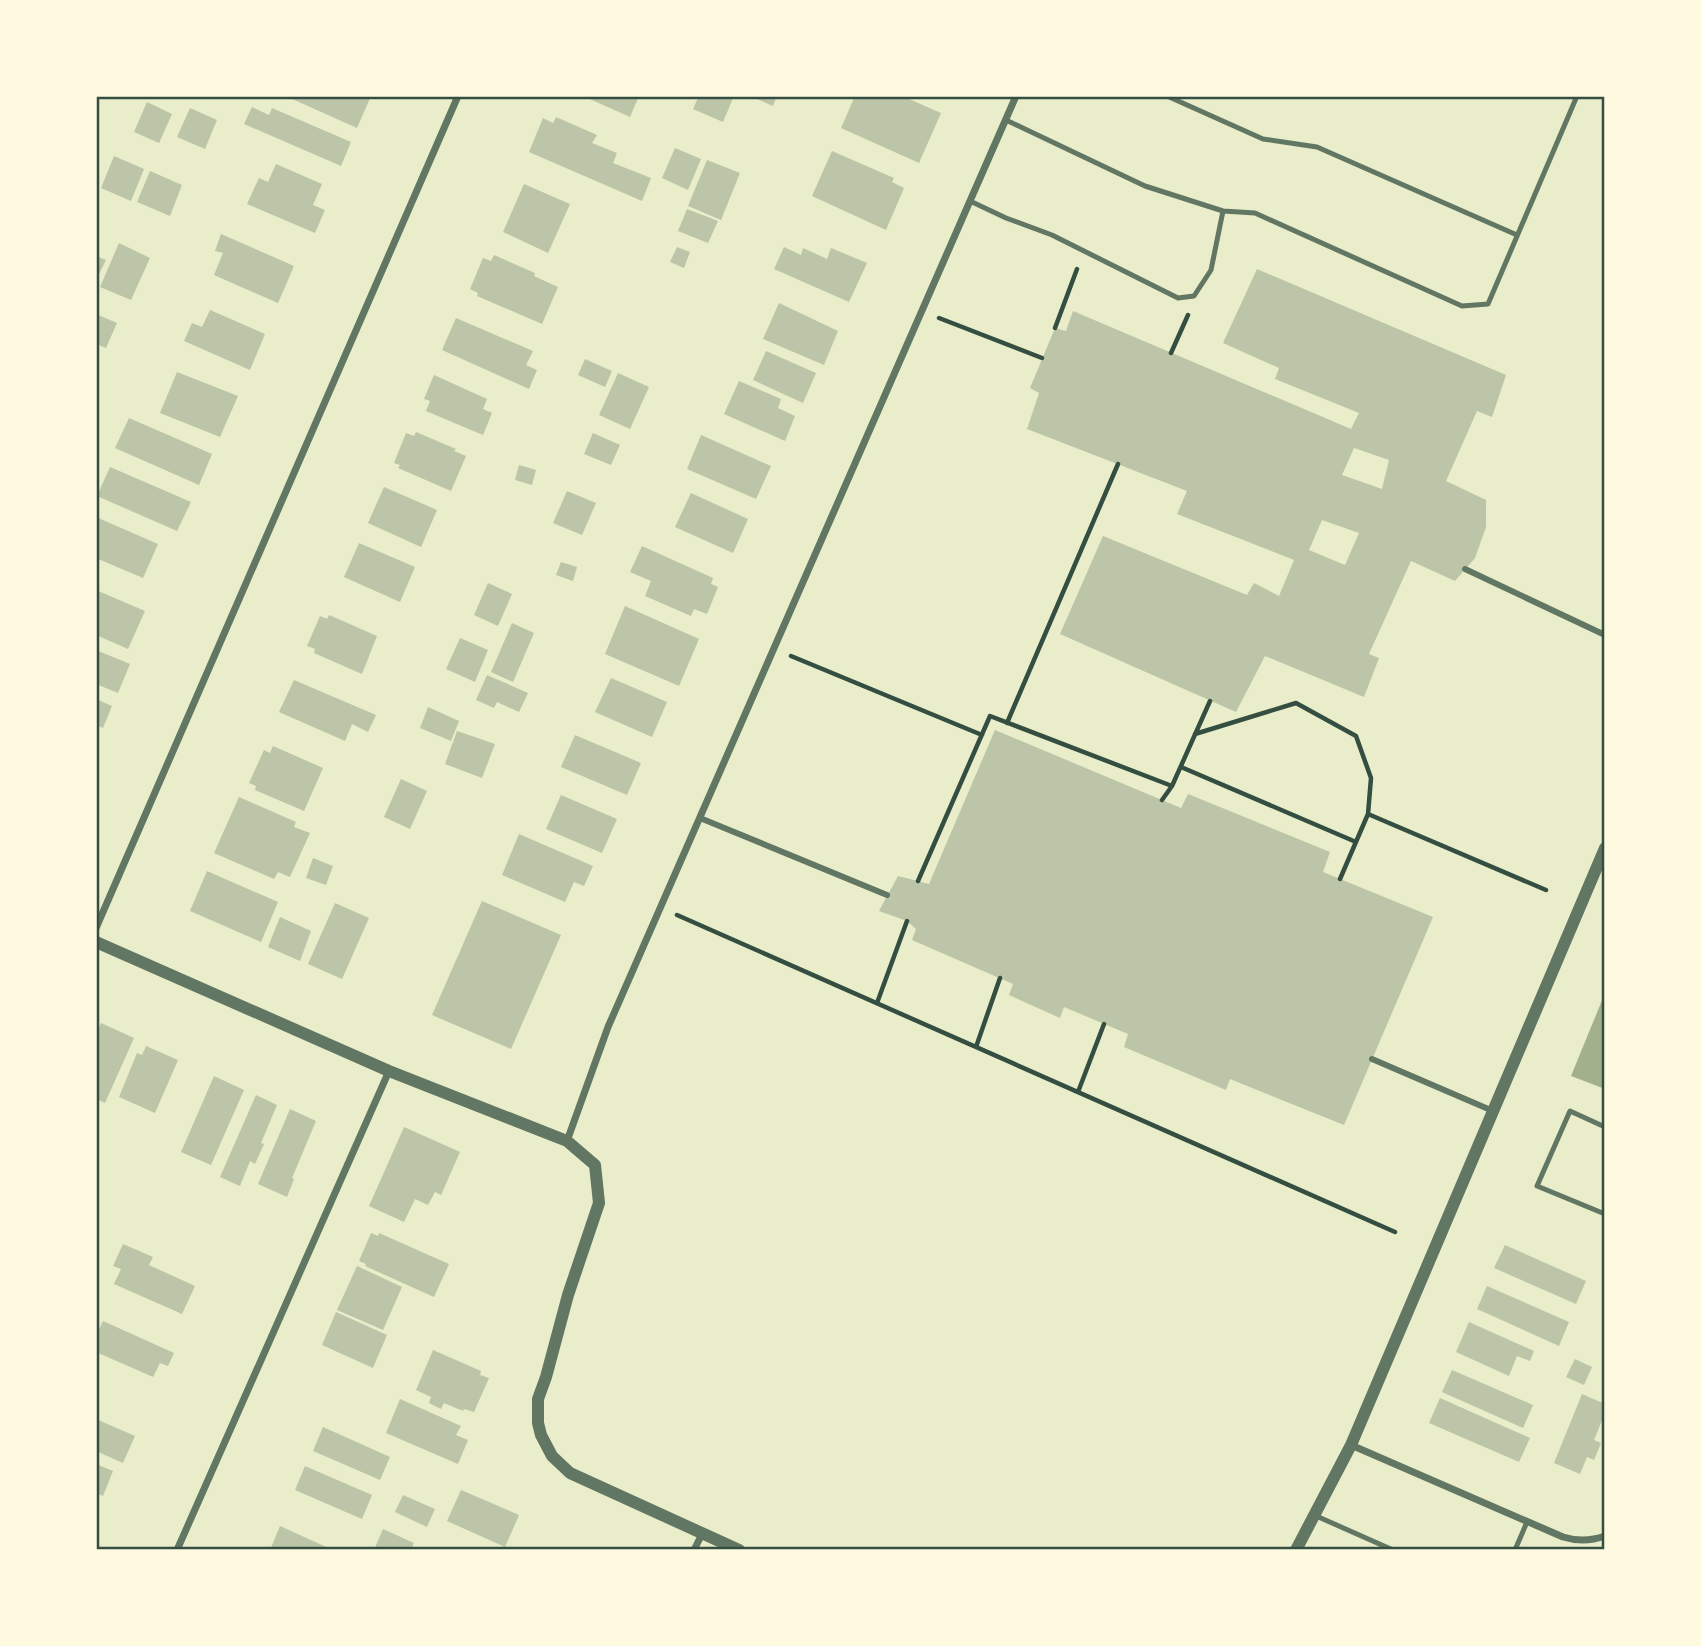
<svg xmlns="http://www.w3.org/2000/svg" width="1701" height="1646" viewBox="0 0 1701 1646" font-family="'Fira Sans Condensed',sans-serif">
<rect width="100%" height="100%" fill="#e9edc9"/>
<!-- water -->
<path fill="#a3b18a" d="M1605 993V1089L1571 1076Z"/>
<!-- building -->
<path fill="#bcc5a7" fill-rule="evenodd" d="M291 96H371L357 128 290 98Z
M583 96H639L630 117Z
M699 96H734L723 122 693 109Z
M750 96H777L773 106Z
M855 96H902L941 113 919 163 841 128Z
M147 102 172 114 159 143 134 132Z
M252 107 269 115 272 108 351 142 341 166 244 124Z
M190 108 217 120 205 149 177 137Z
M556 117 597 135 592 143 617 153 613 163 651 178 642 201 529 152 543 118 553 123Z
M675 148 701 159 688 190 662 178Z
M832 151 894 178 892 182 904 188 886 230 812 196Z
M114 156 144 169 131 201 101 188Z
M707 160 740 173 721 220 688 206Z
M276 164 322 184 313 205 325 210 315 233 247 204 259 178 268 182Z
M150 171 182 185 170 216 137 202Z
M524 184 570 204 548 253 503 232Z
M687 209 718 221 708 243 678 231Z
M221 234 294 266 278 303 214 275 223 253 215 251Z
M119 243 150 258 131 300 100 287Z
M677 247 690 252 684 268 670 262Z
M784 247 801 255 803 248 827 259 831 248 867 263 849 302 774 269Z
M494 255 535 273 534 276 558 287 542 324 477 296 478 293 470 289 483 258 491 261Z
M96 256 106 260 96 280Z
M1257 269 1506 375 1492 417 1477 411 1446 481 1486 500V527L1475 558 1455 581 1411 561 1369 654 1379 658 1364 697 1265 656 1236 712 1060 634 1103 536 1247 595 1254 583 1279 596 1294 560 1177 514 1187 491 1027 429 1039 393 1030 388 1055 328 1066 331 1073 311 1351 429 1359 413 1275 379 1279 368 1223 343ZM1354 448 1389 460 1382 489 1342 475ZM1322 520 1359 533 1345 565 1309 550Z
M779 303 838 331 824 365 763 339Z
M210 310 265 334 250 370 184 341 192 323 202 327Z
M96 314 117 323 106 348 96 344Z
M456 318 533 351 526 365 537 370 529 389 442 350Z
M766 351 816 373 803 403 753 380Z
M585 359 612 371 605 387 578 375Z
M177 372 238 396 220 437 160 413Z
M618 373 649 387 630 429 599 415Z
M434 375 487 399 483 409 492 413 483 435 426 411 430 401 424 399Z
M739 381 781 399 778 408 795 416 785 441 724 414Z
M129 418 212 454 199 485 115 448Z
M416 432 456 449 454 451 466 456 451 491 398 468 400 465 394 463 406 433 414 436Z
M593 433 620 445 611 465 584 454Z
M701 435 771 466 756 499 687 469Z
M519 465 536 470 532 485 515 480Z
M110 467 191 502 177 531 97 496Z
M384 487 437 510 421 547 368 523Z
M567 491 596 503 582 535 553 523Z
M691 493 748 519 733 553 675 527Z
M96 517 158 544 143 578 96 558Z
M359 543 415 567 400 602 344 577Z
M642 546 713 578 711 584 718 587 707 614 694 609 691 616 645 596 651 581 630 572Z
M561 562 577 567 573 581 556 575Z
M488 583 512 594 498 626 474 615Z
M96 590 145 611 128 649 96 635Z
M625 606 699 639 679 686 605 654Z
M329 615 377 636 362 674 314 653 315 649 307 646 320 616 327 619Z
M512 623 534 633 513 682 491 672Z
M460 638 488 650 475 682 446 669Z
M96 650 130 664 118 693 96 684Z
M487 675 528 693 519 712 497 702 494 708 476 700Z
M611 678 667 702 652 737 595 712Z
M294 680 376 715 368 732 352 724 345 741 279 712Z
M96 699 112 706 103 728 96 725Z
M428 707 459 721 451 741 420 728Z
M995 730 1181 808 1188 794 1330 852 1323 872 1433 917 1344 1125 1230 1079 1226 1090 1124 1047 1128 1034 1064 1007 1060 1018 1009 995 1013 984 912 940 916 929 907 921 879 911 898 876 929 884Z
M457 731 495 744 482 778 445 764Z
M575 735 641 763 627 795 561 767Z
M273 746 323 768 304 811 255 790 256 786 249 783 264 750 270 753Z
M401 779 427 791 410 829 384 817Z
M561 795 617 819 602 853 546 829Z
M239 797 296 822 294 827 310 833 290 877 278 872 274 879 214 853Z
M519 834 593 866 584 886 574 882 565 902 502 875Z
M313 858 333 866 326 885 306 878Z
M207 871 278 902 261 942 190 911Z
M482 901 561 935 511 1049 432 1015Z
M335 903 369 918 342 979 308 964Z
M280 917 311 931 300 961 268 947Z
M101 1023 134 1038 105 1103 96 1099V1034Z
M146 1046 178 1060 155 1113 119 1097 137 1053 142 1055Z
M214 1076 244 1090 211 1165 181 1152Z
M256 1095 277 1105 261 1143 264 1144 255 1164 250 1161 240 1186 220 1177Z
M290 1109 316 1121 292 1178 294 1179 287 1197 258 1184Z
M404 1127 460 1152 441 1195 435 1192 428 1205 415 1199 404 1222 369 1206Z
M371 1233 378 1236 379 1233 449 1264 434 1297 365 1266 366 1264 359 1261Z
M123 1244 153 1257 149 1265 195 1286 182 1314 114 1284 121 1269 113 1266Z
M1505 1245 1586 1281 1576 1304 1494 1268Z
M357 1266 402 1287 383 1330 337 1310Z
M1487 1286 1569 1322 1559 1346 1477 1309Z
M336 1312 387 1335 373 1368 322 1345Z
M103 1321 174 1353 168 1366 160 1363 153 1377 96 1352V1336Z
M1469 1322 1534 1351 1530 1361 1517 1356 1509 1376 1456 1352Z
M433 1350 481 1371 480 1375 489 1378 474 1412 464 1409 463 1411 444 1403 441 1409 429 1403 431 1397 416 1390Z
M1575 1359 1592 1367 1584 1385 1566 1377Z
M1452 1370 1533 1405 1523 1428 1442 1392Z
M1582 1394 1605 1404V1413L1594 1440 1601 1443 1594 1460 1587 1457 1580 1474 1554 1463Z
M1440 1398 1530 1438 1519 1462 1429 1423Z
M400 1399 461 1426 456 1435 468 1440 458 1464 386 1433Z
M96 1419 135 1436 123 1463 96 1451Z
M323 1427 390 1457 380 1480 313 1451Z
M96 1464 113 1471 103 1496 96 1493Z
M305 1466 372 1495 362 1519 295 1490Z
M461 1490 519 1515 505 1547 447 1521Z
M403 1495 435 1509 427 1527 395 1512Z
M280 1526 333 1550H270Z
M383 1529 414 1543 411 1550H374Z"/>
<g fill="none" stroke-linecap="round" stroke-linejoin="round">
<!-- path -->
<path stroke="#344e41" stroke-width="4.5" d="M939 318 1042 358
M1055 328 1077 269
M1171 353 1188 315
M791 656 982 735
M1007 723 1118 464
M1195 734 1296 703 1356 736 1371 778 1368 814 1340 879
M1181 767 1356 842
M1162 800 1172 786 1210 701
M1368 814 1546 890
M918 881 990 716 1172 786
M677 915 1395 1232
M877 1003 907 921
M976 1047 1000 978
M1078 1092 1104 1024"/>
<!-- service -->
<path stroke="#617663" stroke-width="5" d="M1167 96 1263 139 1317 147 1517 235
M1006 120 1145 186 1223 211 1255 213 1462 306 1488 304 1577 96
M970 201 1006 218 1052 235 1178 298 1194 296 1211 270 1223 211
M1605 1127 1570 1111 1537 1186 1605 1214
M1314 1515 1393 1550
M1515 1550 1527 1522"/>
<!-- pedestrian -->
<path stroke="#617663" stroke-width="6" d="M1465 569 1605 635
M700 818 887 895
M1372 1059 1493 1111"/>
<!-- minor -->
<path stroke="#617663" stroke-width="7" d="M96 928 458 96
M567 1141 608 1027 1016 96
M1351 1445 1563 1537C1576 1541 1591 1541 1605 1536
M177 1550 389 1071
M694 1550 702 1534"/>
<!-- tertiary -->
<path stroke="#617663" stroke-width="12" d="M96 942 389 1071 567 1141 595 1165 599 1203 568 1295 546 1377 538 1399V1423L541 1435 552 1456 570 1473 739 1550
M1296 1550 1351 1445 1605 848"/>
</g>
<!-- border -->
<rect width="1701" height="1646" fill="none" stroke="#fefae0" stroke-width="196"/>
<rect x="98" y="98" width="1505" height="1450" fill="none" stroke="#344e41" stroke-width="2.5"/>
</svg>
